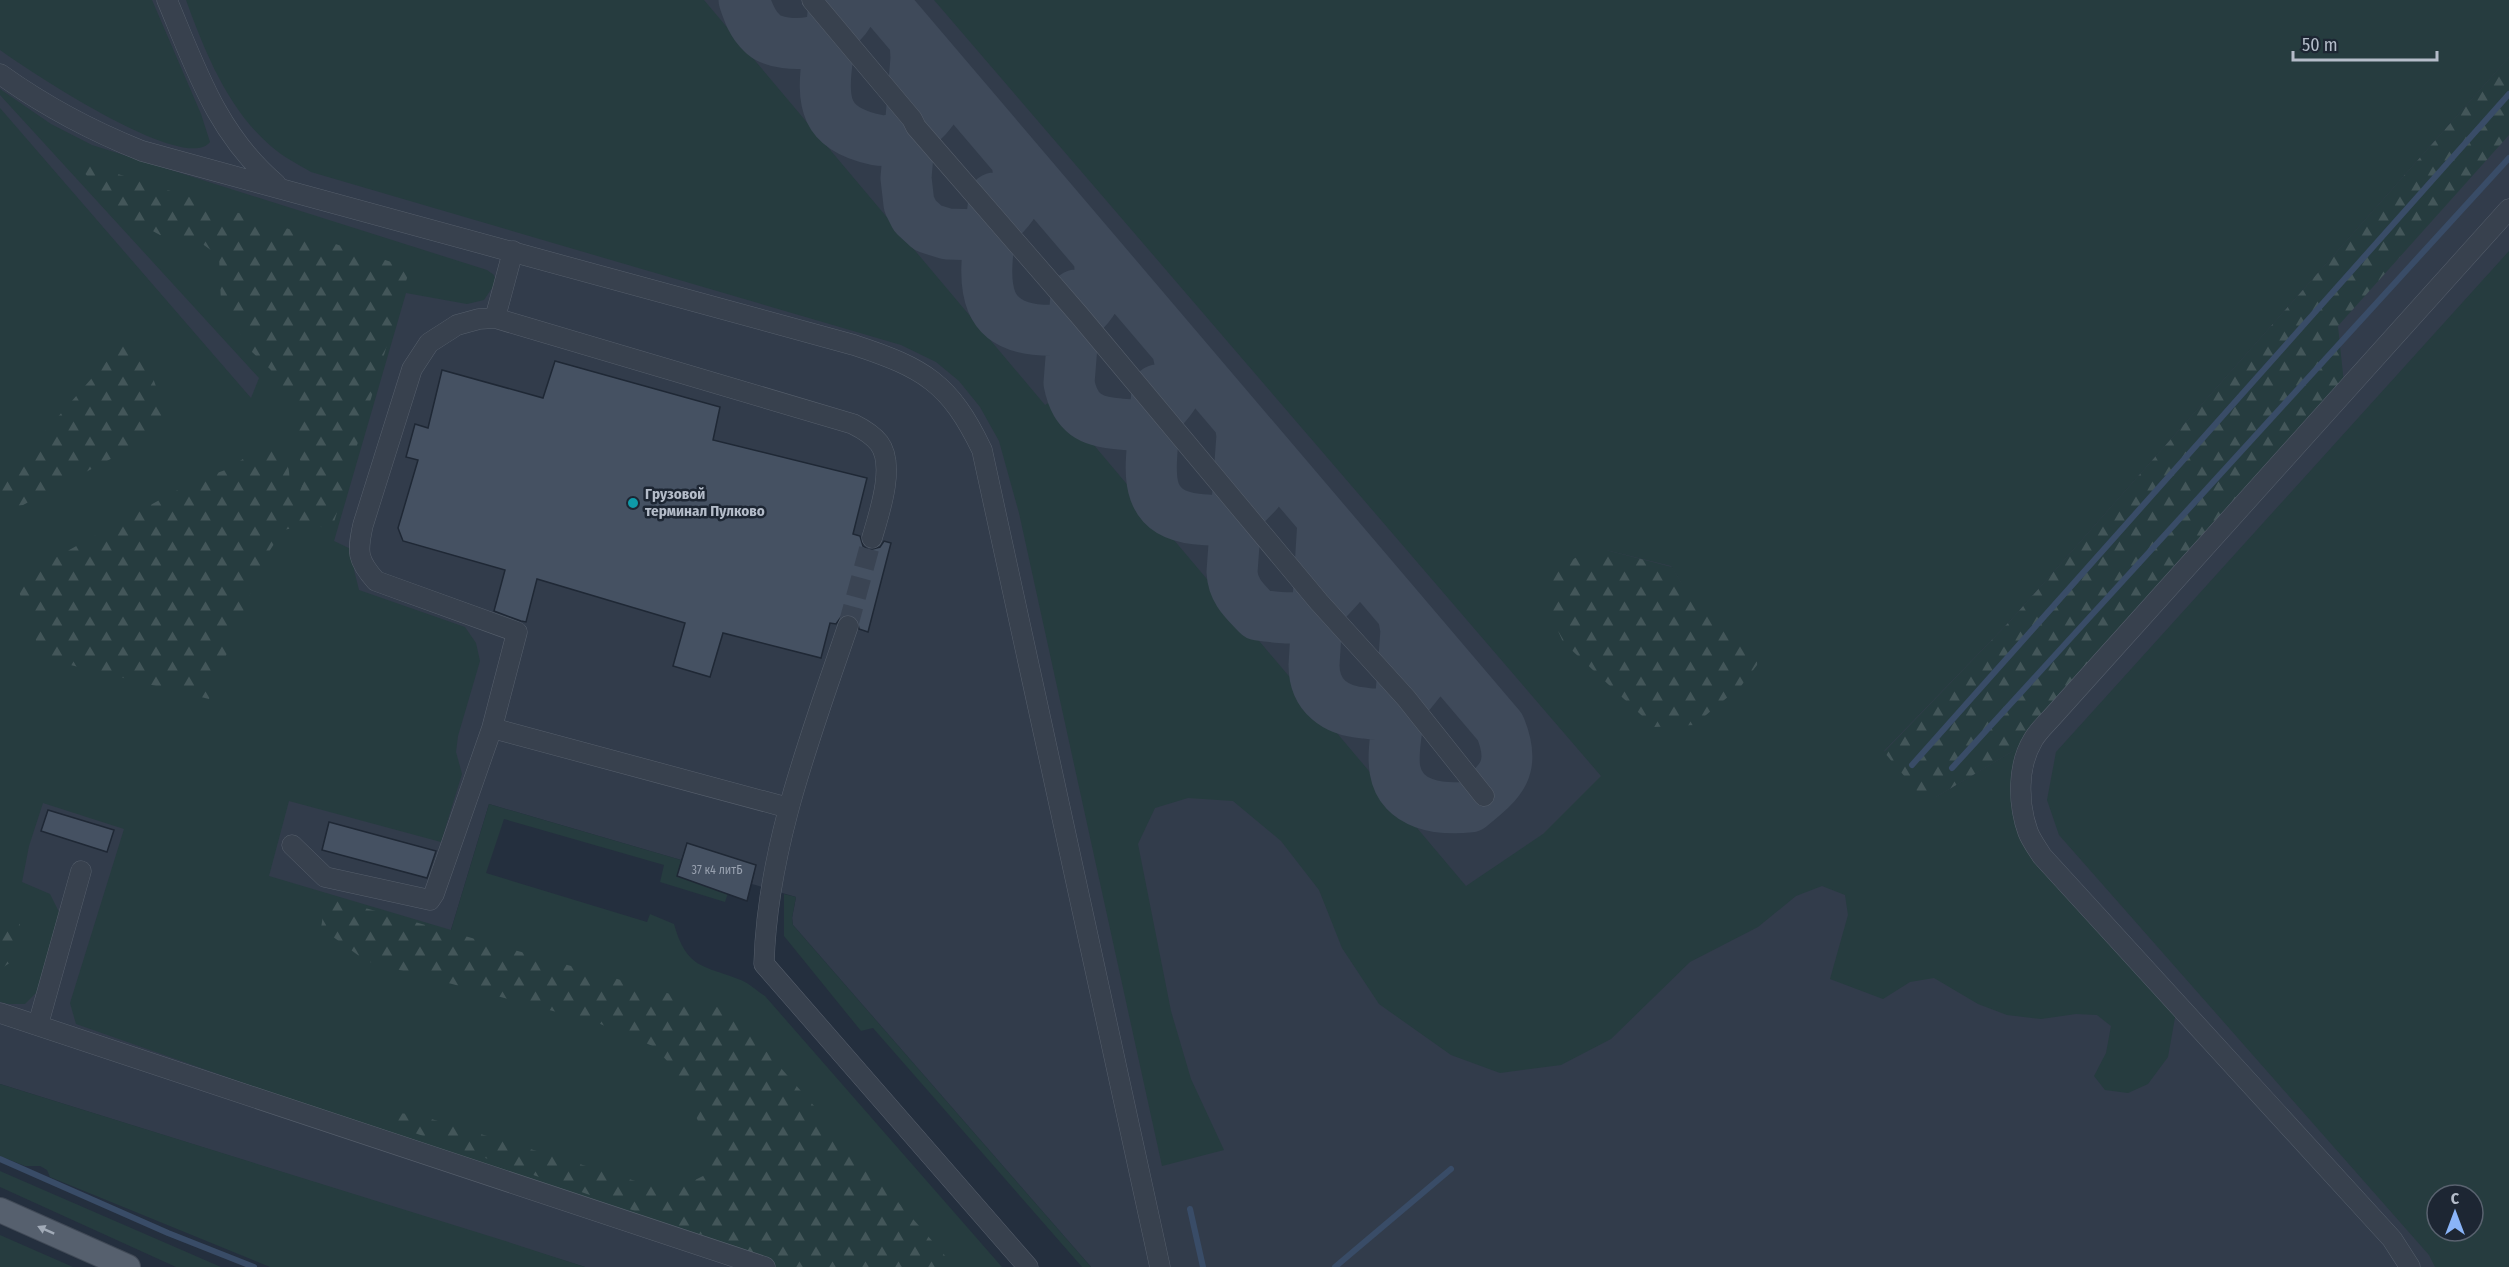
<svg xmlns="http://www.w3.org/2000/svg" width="2509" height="1267" viewBox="0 0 2509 1267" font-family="'Fira Sans Condensed',sans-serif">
<defs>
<pattern id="forest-firs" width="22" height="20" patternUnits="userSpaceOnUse" patternTransform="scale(1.5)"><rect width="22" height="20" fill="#263c3f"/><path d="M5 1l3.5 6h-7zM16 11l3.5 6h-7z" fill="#435659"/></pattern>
</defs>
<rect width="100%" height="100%" fill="#242f3e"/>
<!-- airport -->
<path fill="#323c4b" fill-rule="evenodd" d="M0 0H2509V1267H1091L793 925 792 918 796 897 752 884 756 865 687 843 681 860 489 804 451 930 959 1267H585L0 1084ZM2437 1195H2473V1231H2437Z"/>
<!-- grass -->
<path fill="#263c3f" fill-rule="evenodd" d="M0 0H152L201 114 210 142C185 175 28 70 0 50Z
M186 0H704L1045 405 1055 399 1466 886 1543 834 1601 776 934 0H2509V57L2010 621 1884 751 1936 797 2025 744 2036 858 2176 1012 2168 1057 2148 1084 2128 1093 2105 1090 2094 1076 2106 1053 2111 1026 2097 1015 2076 1014 2041 1019 2007 1015 1978 1004 1934 978 1910 982 1883 999 1830 979 1848 915 1845 895 1822 886 1796 896 1758 927 1690 962 1611 1039 1561 1065 1500 1073 1451 1055 1379 1004 1342 948 1319 890 1281 841 1233 801 1188 798 1155 808 1138 844 1171 1011 1191 1079 1224 1150 1162 1166 1019 513 999 441 980 407 959 381 936 362 901 345 311 172C298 164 283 157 272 147 228 110 205 52 186 0ZM1606 550 1671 566 1682 584Z
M0 89 51 124 92 145 487 270 494 275 496 282 484 300 467 304 406 293 334 541 357 552 354 570 359 590 465 627 476 643 480 661 458 736 456 752 462 774 441 842 289 801 269 876 451 930 489 804 681 860 677 876 728 893 725 902 660 882 664 865 504 819 486 873 647 922 650 914 674 924C687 970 704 965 741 980 750 984 757 991 765 996L1002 1267H767L76 1024 70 1003 124 829 43 803 29 846 22 882 50 894 62 918 43 986 25 1004H8L0 1002V108L251 398 259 378 0 95Z
M2509 251V1267H2435L2429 1255 2059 835 2047 800 2056 752ZM2437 1195H2473V1231H2437Z
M784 894 796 897 792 918 793 925 1091 1267H1082L873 1028 861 1031 784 936Z
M0 1084 502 1240 585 1267H270L50 1177 47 1170 40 1166H25L0 1156Z
M0 1171 221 1267H176L0 1187Z
M0 1235 73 1267H0Z"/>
<!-- forest -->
<path fill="url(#forest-firs)" d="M2509 57V135L2338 326 2344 383 2025 744 1936 797H1922L1884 752 2010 621Z
M90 165 410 268 332 529 310 525 283 530 263 561 209 699 42 658 15 580 192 482 228 469 258 449 269 445C288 462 292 465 288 491L298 496 303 483 302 465 294 444 303 413 270 369 252 352 221 303 219 256 197 240 160 235 111 208 84 172Z
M127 338 140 343 164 408 160 433 23 505 0 509V483Z
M1606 550 1672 567 1682 584 1758 649 1757 665 1741 686 1694 725 1654 727 1563 642 1550 613 1548 579C1569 561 1578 552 1606 550Z
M326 897 731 1011 955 1267H793L378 1120 394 1113 415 1114 655 1187H681L705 1175 710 1147 674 1069 655 1047 598 1023 366 961 321 928Z
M0 915 20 924 13 961 0 969Z"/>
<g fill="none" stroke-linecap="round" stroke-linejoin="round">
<!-- stream -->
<path stroke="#394c67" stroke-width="6" d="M1912 765 2509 94
M1952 768 2509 158
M0 1159 168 1233 254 1267
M1190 1209 1203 1267
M1335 1267 1451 1169"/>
<!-- taxiway -->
<path stroke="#3f4a5a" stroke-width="51" d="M744 0C748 12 752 24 762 33 772 44 798 45 812 42 825 39 846 22 851 9
M834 0C833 19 831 37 828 55 821 103 824 129 877 140 897 144 921 126 932 111
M881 0 1500 727C1517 768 1502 781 1470 807 1441 810 1401 806 1395 770 1392 752 1397 731 1399 714 1402 686 1404 658 1406 630L1403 614
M915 40 916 58 906 178 909 204 915 216 928 228 947 234 980 235C1011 211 1026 200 1016 159
M994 198C988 266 963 336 1062 330 1092 307 1104 296 1099 257
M1076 295 1069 383C1075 414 1091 422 1120 424 1129 425 1137 426 1145 424 1172 402 1188 386 1177 349
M1157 390C1156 406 1154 423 1153 440 1149 479 1147 513 1196 519 1232 523 1233 518 1258 492
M1240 423 1242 435 1232 572C1233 592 1246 602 1258 615 1304 621 1309 621 1340 586
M1323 520 1314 665C1314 696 1336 711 1364 713 1372 714 1380 715 1387 712 1402 706 1411 692 1421 680"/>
</g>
<!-- building -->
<path fill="#455162" stroke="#1f2835" stroke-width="1.5" d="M555 361 720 407 713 440 867 478 853 534 860 536 863 546 869 550 880 547 884 541 891 543 868 632 859 629 857 619 852 615 841 617 836 624 830 623 821 658 723 633 710 677 673 666 685 623 537 579 526 622 521 621 494 611 505 570 403 541 398 528 418 460 406 457 415 424 428 428 442 370 543 398Z
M48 810 114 830 107 852 41 831Z
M329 822 436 851 427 878 322 850Z
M687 843 756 865 747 901 677 876Z"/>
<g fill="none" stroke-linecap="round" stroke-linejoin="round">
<!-- minor-tunnel -->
<path stroke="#3a4453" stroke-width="20" stroke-dasharray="20 10" stroke-linecap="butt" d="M848 626 872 538"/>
<!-- minor casing -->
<g stroke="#565f6c" stroke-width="21">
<path id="minor" d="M167 0C196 69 217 134 276 184
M812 0 912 119 916 127 1080 316 1319 602 1406 698 1484 796
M0 74C46 107 89 130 142 151L854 345C924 368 950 383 982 450L1160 1267
M495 318 513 251
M848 626C811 735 767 848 764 964L1028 1267
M789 808 492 728 517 632 376 581C357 560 357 552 363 525L412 369 429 343 457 325 479 319 495 318 853 424C863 429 872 434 879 443 896 465 879 514 872 538
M292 845 325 877 430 900 434 894 492 728
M0 1013 765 1267
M38 1025 81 871
M2410 1267 2392 1239 2042 856C2037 848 2031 840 2028 832 2018 804 2017 766 2033 740 2038 731 2047 723 2054 715L2509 209"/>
</g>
<!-- major casing -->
<g stroke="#414a57" stroke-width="26">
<path id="major" d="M0 1210 128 1267"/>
</g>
<!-- minor -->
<use href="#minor" stroke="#38414e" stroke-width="20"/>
<!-- major -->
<use href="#major" stroke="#56606e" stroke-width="24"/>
</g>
<!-- one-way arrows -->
<defs><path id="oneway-solid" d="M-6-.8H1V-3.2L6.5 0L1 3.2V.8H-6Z" transform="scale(1.5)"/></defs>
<use fill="#a1aab7" href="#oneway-solid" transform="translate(46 1230) rotate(-156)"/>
<!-- markers -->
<circle fill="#0f9aa8" stroke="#1d2633" stroke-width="2" cx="633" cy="503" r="6"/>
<g text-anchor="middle" stroke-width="5" stroke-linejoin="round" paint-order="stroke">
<!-- number labels -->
<g font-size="12" fill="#98a1af">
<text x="717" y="874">37 к4 литБ</text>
</g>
<!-- poi labels -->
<g font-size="15" font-weight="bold" fill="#b4bcc9" stroke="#1d2633" text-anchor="start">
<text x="645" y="499">Грузовой<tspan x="645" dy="17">терминал Пулково</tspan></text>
</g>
</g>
<!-- north arrow -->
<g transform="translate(2455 1213)"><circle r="28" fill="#1d2633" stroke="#59626f" stroke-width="1.5"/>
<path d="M0-4.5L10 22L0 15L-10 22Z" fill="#8ab4f8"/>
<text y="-9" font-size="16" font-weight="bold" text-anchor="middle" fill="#b4bcc9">С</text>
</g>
<!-- scale -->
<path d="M2293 51v9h144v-9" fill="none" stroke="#b4bcc9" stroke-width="3"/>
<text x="2302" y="51" font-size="18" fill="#b4bcc9" stroke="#1d2633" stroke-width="4.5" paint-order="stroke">50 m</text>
</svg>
